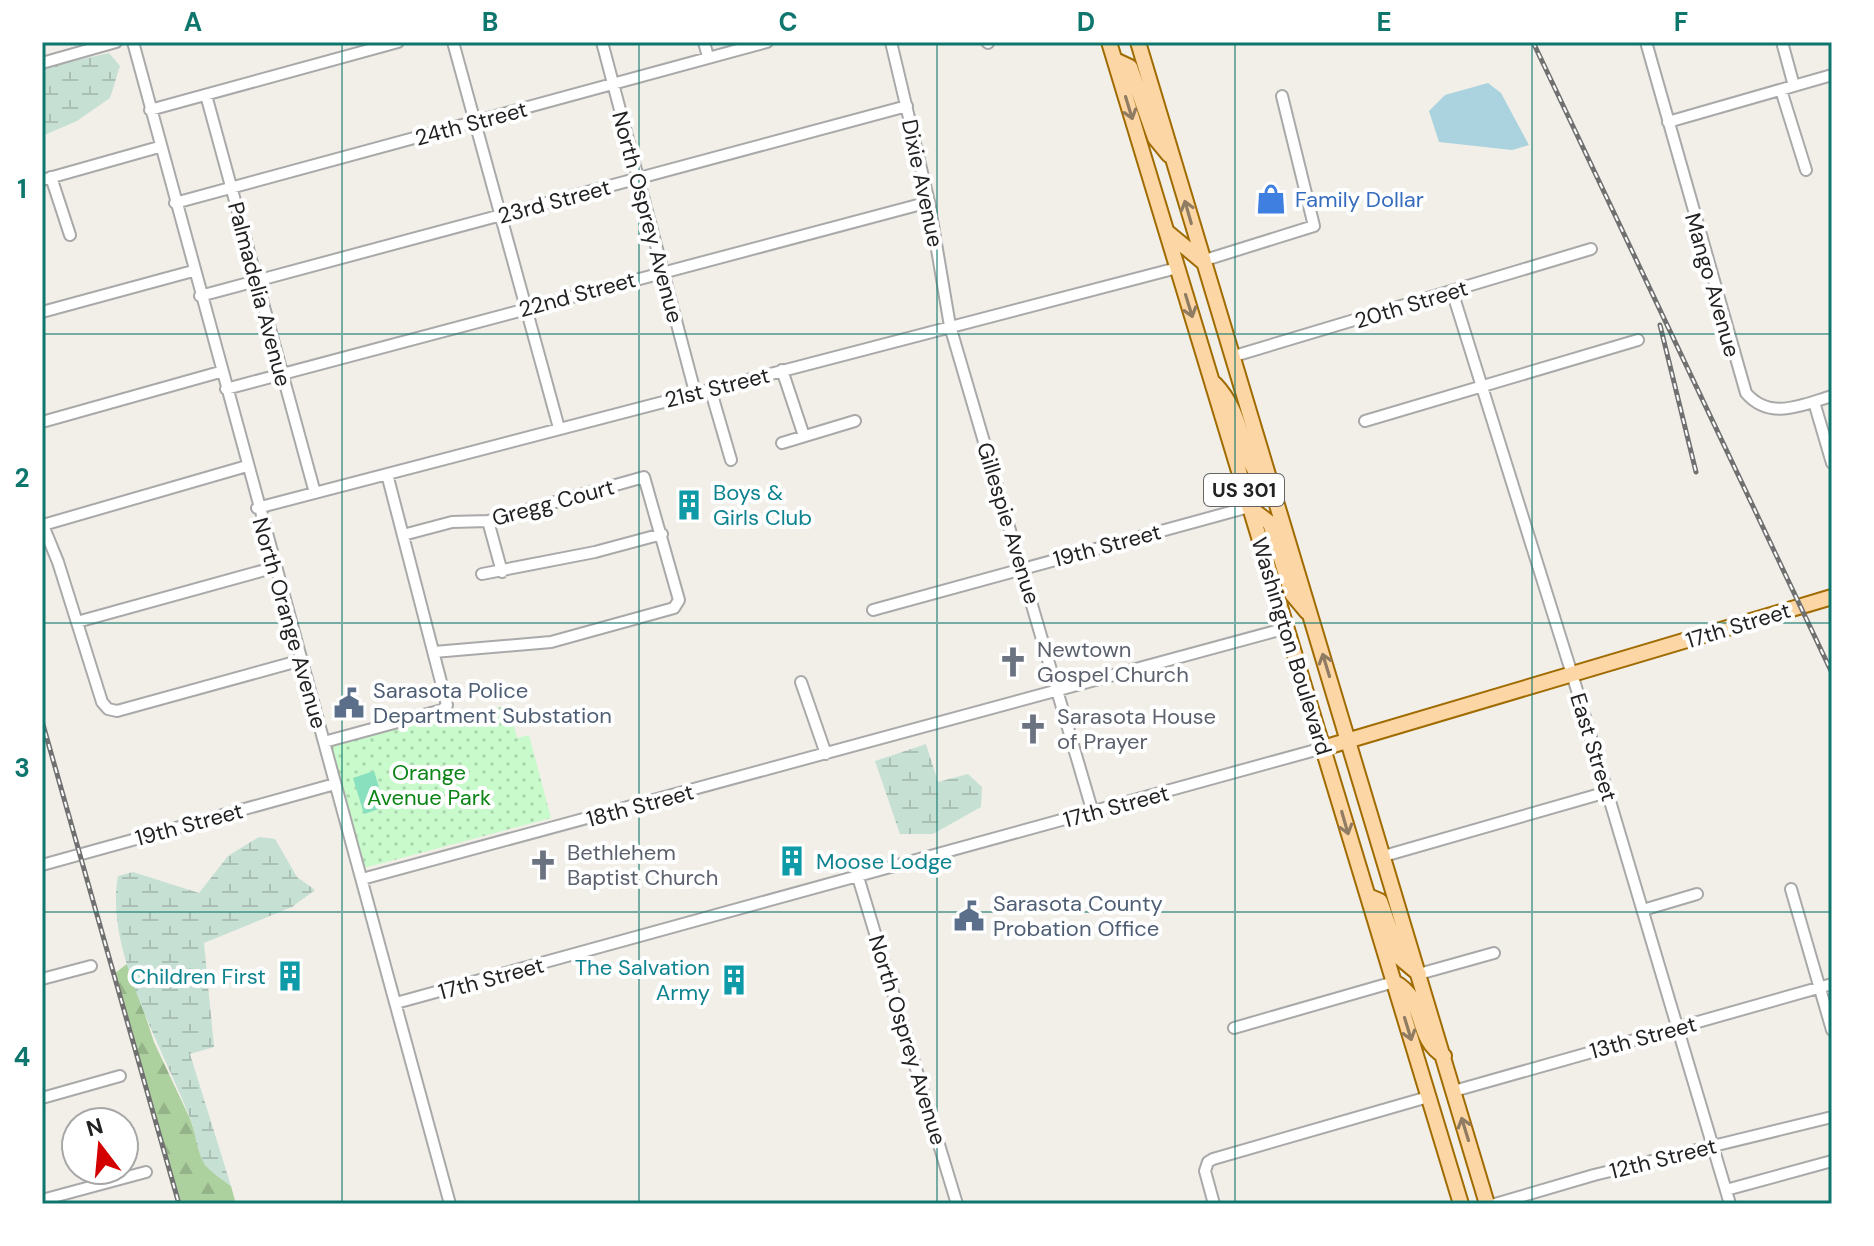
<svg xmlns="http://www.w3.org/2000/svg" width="1874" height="1246" viewBox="0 0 1874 1246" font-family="'DM Sans',sans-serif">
<defs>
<pattern id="forest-firs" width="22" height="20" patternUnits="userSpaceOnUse" patternTransform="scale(2)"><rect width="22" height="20" fill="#add19e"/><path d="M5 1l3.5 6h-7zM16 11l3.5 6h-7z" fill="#95b388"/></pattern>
<pattern id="wetland-marsh" width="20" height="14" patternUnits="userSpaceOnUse" patternTransform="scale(2)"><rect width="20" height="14" fill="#c6e0d4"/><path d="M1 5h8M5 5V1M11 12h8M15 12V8" fill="none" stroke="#aac0b6"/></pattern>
<pattern id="park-dots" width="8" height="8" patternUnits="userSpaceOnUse" patternTransform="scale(2)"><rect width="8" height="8" fill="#c8facc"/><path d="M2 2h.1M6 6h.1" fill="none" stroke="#acd6af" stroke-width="1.8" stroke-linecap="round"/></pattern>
</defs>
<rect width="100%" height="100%" fill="#f2efe9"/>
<!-- forest -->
<path fill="url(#forest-firs)" d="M128 963 154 1042 191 1121 205 1165 231 1186 236 1204H181L114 974Z"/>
<!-- wetland -->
<path fill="url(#wetland-marsh)" d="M109 53 120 66 110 98 77 121 42 136V68Z
M926 744 938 782 968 774 982 787 981 807 933 834H900L875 761Z
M259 837 275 839 297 877 315 890 292 907 204 943 214 1047 190 1054 231 1186C223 1180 213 1174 207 1167 197 1156 196 1134 191 1121 165 1051 104 952 118 876L133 872 199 893 228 856Z"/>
<!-- park -->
<path fill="url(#park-dots)" d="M508 705 517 738 529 735 551 818 364 868 331 745 442 715 445 722Z"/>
<!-- pitch -->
<path fill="#88e0be" d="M374 771 385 807 364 814 353 778Z"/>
<!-- water -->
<path fill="#aad3df" d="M1488 83 1501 93 1529 145 1512 150 1439 142 1429 111 1445 95Z"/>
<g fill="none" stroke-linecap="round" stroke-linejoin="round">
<!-- minor casing -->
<g stroke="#a9a9a9" stroke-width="14">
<path id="minor" d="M133 42 450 1204
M453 42 559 428
M602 42 695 392
M704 42 708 57
M891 42 929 202 950 326 1093 813
M987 42 988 43
M1646 42 1746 393C1770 421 1802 405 1832 396
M1782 42 1794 86
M42 63 116 42
M1781 90 1806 170
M206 95 315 493
M150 110 398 42
M1668 122 1832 75
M51 177 70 235
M42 180 159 147
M175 203 767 42
M1202 261 1314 226 1282 96
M1452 291 1576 687 1730 1204
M200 296 907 106
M42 312 193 271
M1231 357 1591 249
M782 370 804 436
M710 388 731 460
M226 389 929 202
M1814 402 1832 463
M1365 421 1638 340
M42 422 220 372
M782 443 855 421
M257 508 1177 268
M488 521 502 572
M42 523 58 562 102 702 108 709 117 711 302 660
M43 525 247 466
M403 535 452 522 488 521 644 477 679 600 674 608 551 642 434 652
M482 574 595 552 662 534
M873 610 1249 507
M77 622 276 567
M801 682 826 754
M324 742 442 710 447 705 387 474
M1384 856 1607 792
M42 865 335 784
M858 877 957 1204
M362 879 1287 628
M1791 889 1832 1030
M1643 910 1697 894
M1419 974 1494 953
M42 979 91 966
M396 1003 1323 748
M1234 1028 1394 982
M1454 1091 1832 984
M42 1098 120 1076
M1726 1190 1832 1161
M42 1200 146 1172
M1214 1204 1205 1171 1208 1162 1213 1159 1428 1097
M1495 1204 1594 1175 1832 1117"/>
</g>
<!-- major casing -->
<g stroke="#a06b00" stroke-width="18">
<path id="major" d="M1109 42 1461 1204
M1138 42 1487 1204
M1115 60 1130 67 1155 138 1169 155
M1167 232 1202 261
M1215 384C1248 419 1237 459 1270 490
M1249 507 1270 523 1292 594 1307 612
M1323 748 1832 597
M1368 896 1380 901 1400 958 1419 974
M1394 982C1428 1000 1413 1038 1444 1056"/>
</g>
<!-- minor -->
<use href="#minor" stroke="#fff" stroke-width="10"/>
<!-- major -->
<use href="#major" stroke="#fcd6a4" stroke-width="14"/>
<!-- rail casing -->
<g stroke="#707070" stroke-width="5">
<path id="rail" d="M1533 42 1832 673
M1660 325 1696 472
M42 721 179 1204"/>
</g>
<!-- rail -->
<use href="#rail" stroke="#fff" stroke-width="2" stroke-dasharray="6" stroke-linecap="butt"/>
</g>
<!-- one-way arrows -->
<defs><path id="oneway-shaft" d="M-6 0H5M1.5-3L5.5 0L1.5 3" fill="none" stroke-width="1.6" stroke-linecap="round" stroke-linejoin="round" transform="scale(2)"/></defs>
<g stroke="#8f7c63">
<use href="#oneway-shaft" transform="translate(1129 108) rotate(73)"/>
<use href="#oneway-shaft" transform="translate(1188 212) rotate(-106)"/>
<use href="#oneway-shaft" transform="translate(1189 306) rotate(73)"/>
<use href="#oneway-shaft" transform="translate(1326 665) rotate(-107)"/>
<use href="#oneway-shaft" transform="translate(1345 823) rotate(74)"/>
<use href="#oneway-shaft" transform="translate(1408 1029) rotate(73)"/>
<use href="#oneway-shaft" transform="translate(1465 1129) rotate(-107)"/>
</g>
<!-- grid -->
<path fill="none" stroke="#0f766e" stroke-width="2" stroke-opacity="0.55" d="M342 42V1204M639 42V1204M937 42V1204M1235 42V1204M1532 42V1204M42 334H1832M42 623H1832M42 912H1832"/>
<!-- icons -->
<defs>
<g id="shop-bare" transform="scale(2.4)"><path d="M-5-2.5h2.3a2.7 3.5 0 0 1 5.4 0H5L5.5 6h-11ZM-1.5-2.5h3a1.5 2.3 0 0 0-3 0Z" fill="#3f7fe0" stroke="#fff" stroke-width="2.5" paint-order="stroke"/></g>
<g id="building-bare" transform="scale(2.4)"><path d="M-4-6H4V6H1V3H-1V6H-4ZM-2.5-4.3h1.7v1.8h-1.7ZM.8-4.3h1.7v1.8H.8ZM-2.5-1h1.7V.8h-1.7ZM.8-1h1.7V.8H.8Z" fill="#0f9aa8" stroke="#fff" stroke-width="2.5" paint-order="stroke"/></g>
<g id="church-bare" transform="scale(2.4)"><path d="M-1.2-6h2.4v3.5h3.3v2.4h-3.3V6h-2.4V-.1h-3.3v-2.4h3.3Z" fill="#6b7280" stroke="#fff" stroke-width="2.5" paint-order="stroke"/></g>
<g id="civic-bare" transform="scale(2.4)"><path d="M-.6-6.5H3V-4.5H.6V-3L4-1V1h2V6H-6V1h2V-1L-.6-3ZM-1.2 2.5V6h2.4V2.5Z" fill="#5c6f8a" stroke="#fff" stroke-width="2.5" paint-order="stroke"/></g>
</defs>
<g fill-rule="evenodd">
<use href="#shop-bare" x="1271" y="199"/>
<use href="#building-bare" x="689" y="505"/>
<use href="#church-bare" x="1013" y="662"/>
<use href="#civic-bare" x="349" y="703"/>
<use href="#church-bare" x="1033" y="729"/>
<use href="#building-bare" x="792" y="861"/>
<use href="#church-bare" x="543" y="865"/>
<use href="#civic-bare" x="969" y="916"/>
<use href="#building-bare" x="290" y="976"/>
<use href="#building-bare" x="734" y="980"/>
</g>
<g text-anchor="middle" stroke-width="8" stroke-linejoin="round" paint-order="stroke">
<!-- shield labels -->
<rect fill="#fff" stroke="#646464" stroke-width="2" x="1204" y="474" width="80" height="32" rx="6"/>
<g font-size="20" font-weight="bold" fill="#222">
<text x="1244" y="497">US 301</text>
</g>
<!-- street labels -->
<g font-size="22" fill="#222" stroke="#fff">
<text transform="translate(471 123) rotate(-15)" y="8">24th Street</text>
<text transform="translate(923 183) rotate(78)" y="8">Dixie Avenue</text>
<text transform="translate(554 201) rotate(-15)" y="8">23rd Street</text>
<text transform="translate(648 217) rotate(75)" y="8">North Osprey Avenue</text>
<text transform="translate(1713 285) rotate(74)" y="8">Mango Avenue</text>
<text transform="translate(260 294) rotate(75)" y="8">Palmadelia Avenue</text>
<text transform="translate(577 294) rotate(-15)" y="8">22nd Street</text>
<text transform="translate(1411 304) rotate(-17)" y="8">20th Street</text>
<text transform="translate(717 387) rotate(-14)" y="8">21st Street</text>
<text transform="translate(553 502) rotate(-15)" y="8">Gregg Court</text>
<text transform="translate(1009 523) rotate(73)" y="8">Gillespie Avenue</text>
<text transform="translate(1107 545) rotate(-15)" y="8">19th Street</text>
<text transform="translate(290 623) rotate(74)" y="8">North Orange Avenue</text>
<text transform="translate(1738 625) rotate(-17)" y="8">17th Street</text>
<text transform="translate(1292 646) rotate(73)" y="8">Washington Boulevard</text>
<text transform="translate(1594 747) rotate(73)" y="8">East Street</text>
<text transform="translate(640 805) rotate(-15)" y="8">18th Street</text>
<text transform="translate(1116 806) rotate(-15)" y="8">17th Street</text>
<text transform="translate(189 824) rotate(-15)" y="8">19th Street</text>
<text transform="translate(491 978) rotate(-15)" y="8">17th Street</text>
<text transform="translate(1643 1037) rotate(-15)" y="8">13th Street</text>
<text transform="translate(908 1040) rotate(73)" y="8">North Osprey Avenue</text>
<text transform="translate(1663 1158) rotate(-14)" y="8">12th Street</text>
</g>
<!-- shop labels -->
<g font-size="22" fill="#366cbe" stroke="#fff" text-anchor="start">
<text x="1295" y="207">Family Dollar</text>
</g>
<!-- culture labels -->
<g font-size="22" fill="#0d838f" stroke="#fff" text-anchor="start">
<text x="713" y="500">Boys &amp;<tspan x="713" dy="25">Girls Club</tspan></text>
<text x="816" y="869">Moose Lodge</text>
<text x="710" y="975" text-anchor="end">The Salvation<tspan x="710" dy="25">Army</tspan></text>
<text x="266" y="984" text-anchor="end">Children First</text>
</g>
<!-- worship labels -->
<g font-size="22" fill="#5b616d" stroke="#fff" text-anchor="start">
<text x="1037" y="657">Newtown<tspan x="1037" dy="25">Gospel Church</tspan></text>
<text x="1057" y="724">Sarasota House<tspan x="1057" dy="25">of Prayer</tspan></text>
<text x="567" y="860">Bethlehem<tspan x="567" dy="25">Baptist Church</tspan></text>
</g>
<!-- service labels -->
<g font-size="22" fill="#4e5e75" stroke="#fff" text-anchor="start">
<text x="373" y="698">Sarasota Police<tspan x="373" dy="25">Department Substation</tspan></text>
<text x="993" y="911">Sarasota County<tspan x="993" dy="25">Probation Office</tspan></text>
</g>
<!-- park labels -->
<g font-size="22" fill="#0c8416" stroke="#fff">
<text x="429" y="780">Orange<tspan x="429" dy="25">Avenue Park</tspan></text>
</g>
</g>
<!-- border -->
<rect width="1874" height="1246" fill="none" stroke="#ffffff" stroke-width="88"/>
<!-- north arrow -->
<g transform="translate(100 1146) rotate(344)"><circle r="38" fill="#ffffff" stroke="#a7a7a7" stroke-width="2"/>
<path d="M0-6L14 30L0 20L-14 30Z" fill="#d40000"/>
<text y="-12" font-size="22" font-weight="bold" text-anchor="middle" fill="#222222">N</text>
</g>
<rect x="44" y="44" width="1786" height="1158" fill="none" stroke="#0f766e" stroke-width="3"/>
<g font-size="26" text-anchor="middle" font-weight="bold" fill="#0f766e">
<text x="193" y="31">A</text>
<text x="490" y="31">B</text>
<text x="788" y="31">C</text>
<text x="1086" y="31">D</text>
<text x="1384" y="31">E</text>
<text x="1681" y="31">F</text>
<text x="22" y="198">1</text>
<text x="22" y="487">2</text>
<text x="22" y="777">3</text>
<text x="22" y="1066">4</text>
</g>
</svg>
